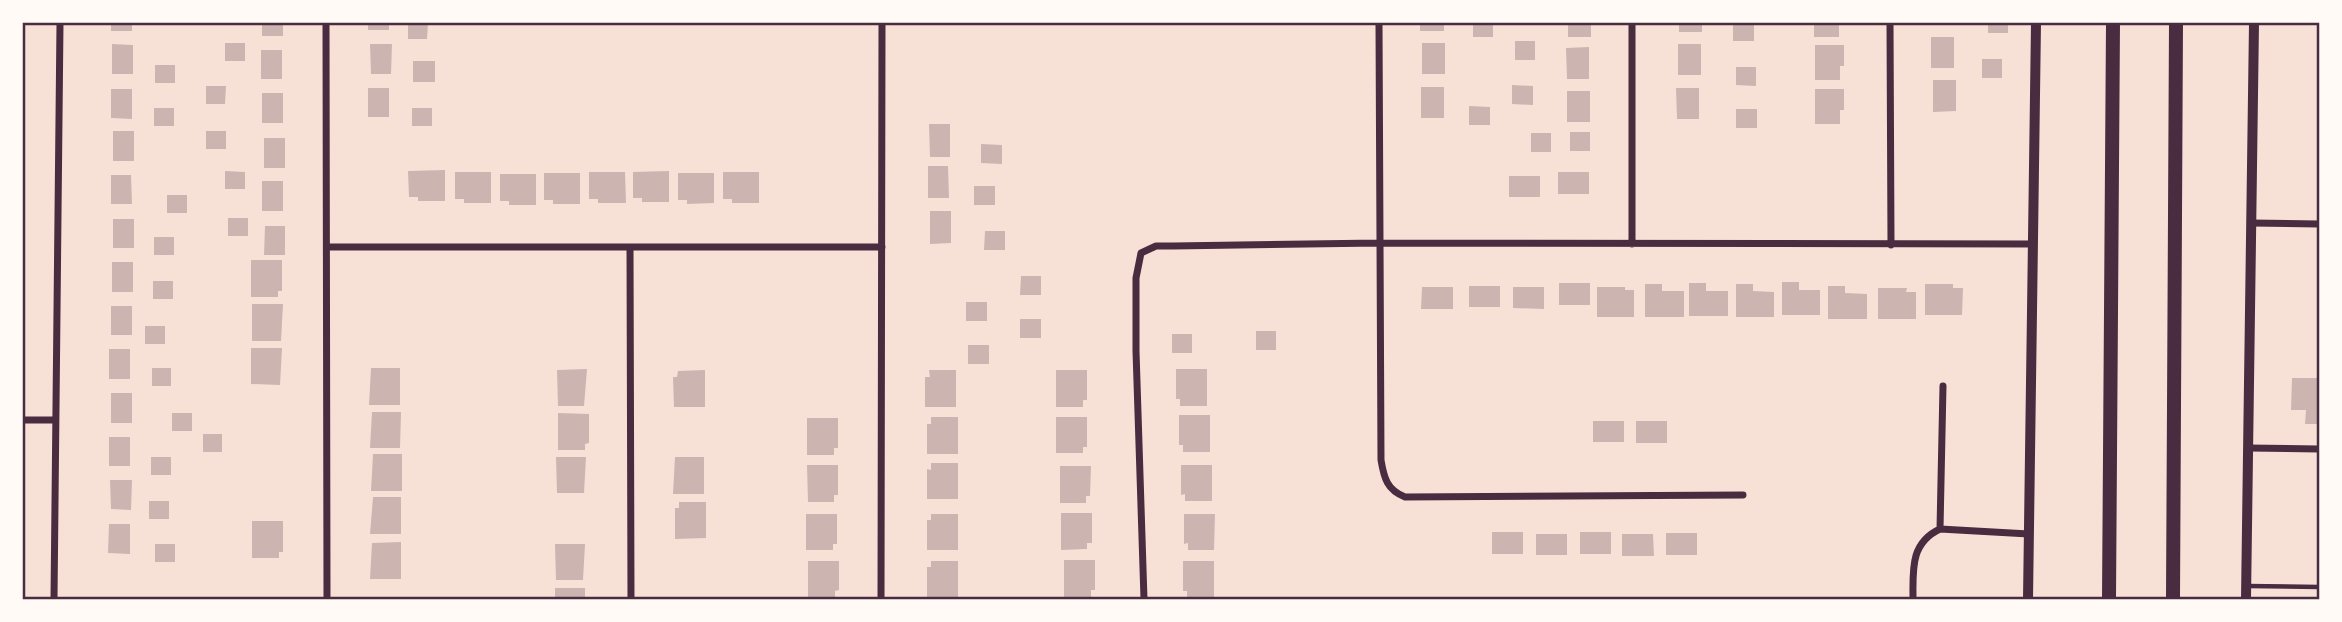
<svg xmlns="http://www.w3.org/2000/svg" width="2342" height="622" viewBox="0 0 2342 622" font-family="Overpass,sans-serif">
<rect width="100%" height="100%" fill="#f7e1d7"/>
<!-- building -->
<path fill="#ccb4b1" d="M111 23H132V31H111Z
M262 23H283V36H262Z
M368 23H389V30H368Z
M408 23H428L427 39H408Z
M1420 23H1444V31H1420Z
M1473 23H1493V37H1473Z
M1568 23H1591V37H1568Z
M1679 23H1702V32H1679Z
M1733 23H1754V41H1733Z
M1814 23H1839V37H1814Z
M1988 23H2008V33H1988Z
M1931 37H1954V68H1931Z
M1515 41H1535V60H1515Z
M225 43H245V61H225Z
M1422 43H1445V74H1422Z
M112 44 133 45V74H112Z
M370 44H392L391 74H371Z
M1678 44H1701V75H1678Z
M1815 45H1844V66H1840V80H1815Z
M1589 47V79H1567L1566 48Z
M261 50H282V79H261Z
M1982 59H2002V78H1982Z
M413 61H435V82H413Z
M155 65H175V83H155Z
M1736 67H1756V86L1736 85Z
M1933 80H1956V111L1933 112Z
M1512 85 1533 86V105L1512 104Z
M206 86H226L225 104H206Z
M1421 87H1444V118H1421Z
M368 88H389V117H368Z
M1676 88H1699V119H1677Z
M111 89H132V119L111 118Z
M1815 89H1844V110H1840V124H1815Z
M1567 91H1590V122H1567Z
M262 93H283V123H262Z
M1469 106 1490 107V125H1469Z
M154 108H174V126H154Z
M412 108H432V126H412Z
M1736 109H1757V128H1736Z
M929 124H950V157H930Z
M113 131H134V161H113Z
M206 131H226V149H206Z
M1570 132H1590V151H1570Z
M1531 133H1551V152H1531Z
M264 138H285V168H264Z
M981 144 1002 145V164L981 163Z
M928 166H948L949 198H928Z
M445 170V201H418V197H409L408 171Z
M225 171 245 172V189H225Z
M669 171V202H642V198H633V172Z
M455 172H491V203H464V199H455Z
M589 172H625L626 203H598V199H589Z
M723 172H759V203H732V199H723Z
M1558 172H1589V194H1558Z
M544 173H580V204H553V200H544Z
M678 173H714V203L687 204V200H678Z
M500 174H536V205H509V201H500Z
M111 175H131L132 204H111Z
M1509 176H1540V197H1509Z
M262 181H283V211H262Z
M974 186H995V205H974Z
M167 195H187V213H167Z
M930 211H951V243L930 244Z
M228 218H248V236H228Z
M113 219H134V248H113Z
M265 226H285V255H264Z
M985 231H1005V250H984Z
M154 237H174V255H154Z
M251 260H282V291H278V297H251Z
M112 262H133V292H112Z
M1021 276H1041V295H1020Z
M153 281H173V299H153Z
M1782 282H1799V290H1820V315H1782Z
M1559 283H1590V305H1559Z
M1689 283H1706V291H1728V316H1689Z
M1645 284H1662V291H1684V317H1645Z
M1736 284H1753V291L1774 292V317H1736Z
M1925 284H1953V288H1963L1962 315H1925Z
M1469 286H1500V307H1469Z
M1828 286H1845V293L1867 294V319H1828Z
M1422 287H1453V309H1421Z
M1513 287H1544V309L1513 308Z
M1597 287H1625V290H1634V317H1597Z
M1878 288H1907L1906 292H1916V319H1878Z
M966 302H987V321H966Z
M252 304H283L281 341H252Z
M111 306H132V335H111Z
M1020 319H1041V338H1020Z
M145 326H165V344H145Z
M1256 331H1276V350H1256Z
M1172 334H1192V353H1172Z
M968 345H989V364H968Z
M251 348H282L280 385 251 384Z
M109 349H130V379H109Z
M152 368H171V386H152Z
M371 368H400V405H369Z
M587 369 584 406H558L557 370Z
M1176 369H1207V406H1180V399H1176Z
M705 370V407H674L673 377H677L678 371Z
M929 370H956V407H925V377H930Z
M1056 370H1087V400H1083V407H1056Z
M2292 378H2319V424H2305L2306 410H2291Z
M111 393H132V423H111Z
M372 412H401L400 448H370Z
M172 413H192V431H172Z
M558 413 589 414V443L585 444V450H558Z
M1179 415H1210V452H1183V445H1179Z
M931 417H958V454H927V424H931Z
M1056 417H1087V447H1083V453H1056Z
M807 418H838V448H834V455H807Z
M1593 421H1624V442H1593Z
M1636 421H1667V443H1636Z
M203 434H222V452H203Z
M109 437H130V466H109Z
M373 454H402V491H371Z
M151 457H171V475H151Z
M556 457H586L584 493H557Z
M675 457H704V494H673Z
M931 463H958V499H927V469L931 470Z
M807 465H838V495H834V502H808Z
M1181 465H1212V501H1185V494L1181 495Z
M1060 466H1091L1090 496H1086V503H1060Z
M110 480H132L131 510 111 509Z
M373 497H401V534H370Z
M149 501H169V519H149Z
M679 502H706V538L675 539V508H679Z
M1061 513H1092V543H1087V549L1061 550Z
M806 514H837V544H833V550H806Z
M931 514H958V550H927V520H931Z
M1184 514H1215L1214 550H1188V543L1184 544Z
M252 521H283V552H279V558H252Z
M109 524H130V554L108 553Z
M1492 532H1523V554H1492Z
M1580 532H1611V554H1580Z
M1666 533H1697V555H1666Z
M1536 534H1567V555H1536Z
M1622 534H1653L1654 556H1622Z
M401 542V579H370L372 543Z
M155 544H175V562H155Z
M555 544H585L583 580H556Z
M1064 560H1095V590H1091V597H1064Z
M808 561H839V590L835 591V597H808Z
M931 561H958V597H927V567H931Z
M1183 561H1214V598H1187V591H1183Z
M555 588H585V599H555Z"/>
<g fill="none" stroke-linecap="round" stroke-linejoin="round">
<!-- service -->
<path stroke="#4a2c40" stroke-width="4.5" d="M2247 586 2319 587"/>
<!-- minor -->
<path stroke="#4a2c40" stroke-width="7" d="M326 23 327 599
M1379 23 1381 460C1384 478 1387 490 1405 497L1743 495
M1632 23V244
M1890 23 1891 245
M2251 223 2319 224
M327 247H882
M630 247 631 599
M23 420H55
M2248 448 2319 449
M1940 529 1943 386
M54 599 60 23
M881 599 882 23
M1144 599 1136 351V278L1141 253 1156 246H1173L1379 243 2033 244
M1913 599C1913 570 1910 543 1940 529L2029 534"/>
<!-- secondary -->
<path stroke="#4a2c40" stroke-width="10" d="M2028 599 2036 23
M2246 599 2254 23"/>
<!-- motorway -->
<path stroke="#4a2c40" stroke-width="14" d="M2109 599 2113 23
M2173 599 2176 23"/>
</g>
<!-- border -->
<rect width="2342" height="622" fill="none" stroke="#fffaf5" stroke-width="49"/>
<rect x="24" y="24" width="2294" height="574" fill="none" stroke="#4a2c40" stroke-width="2.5"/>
</svg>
